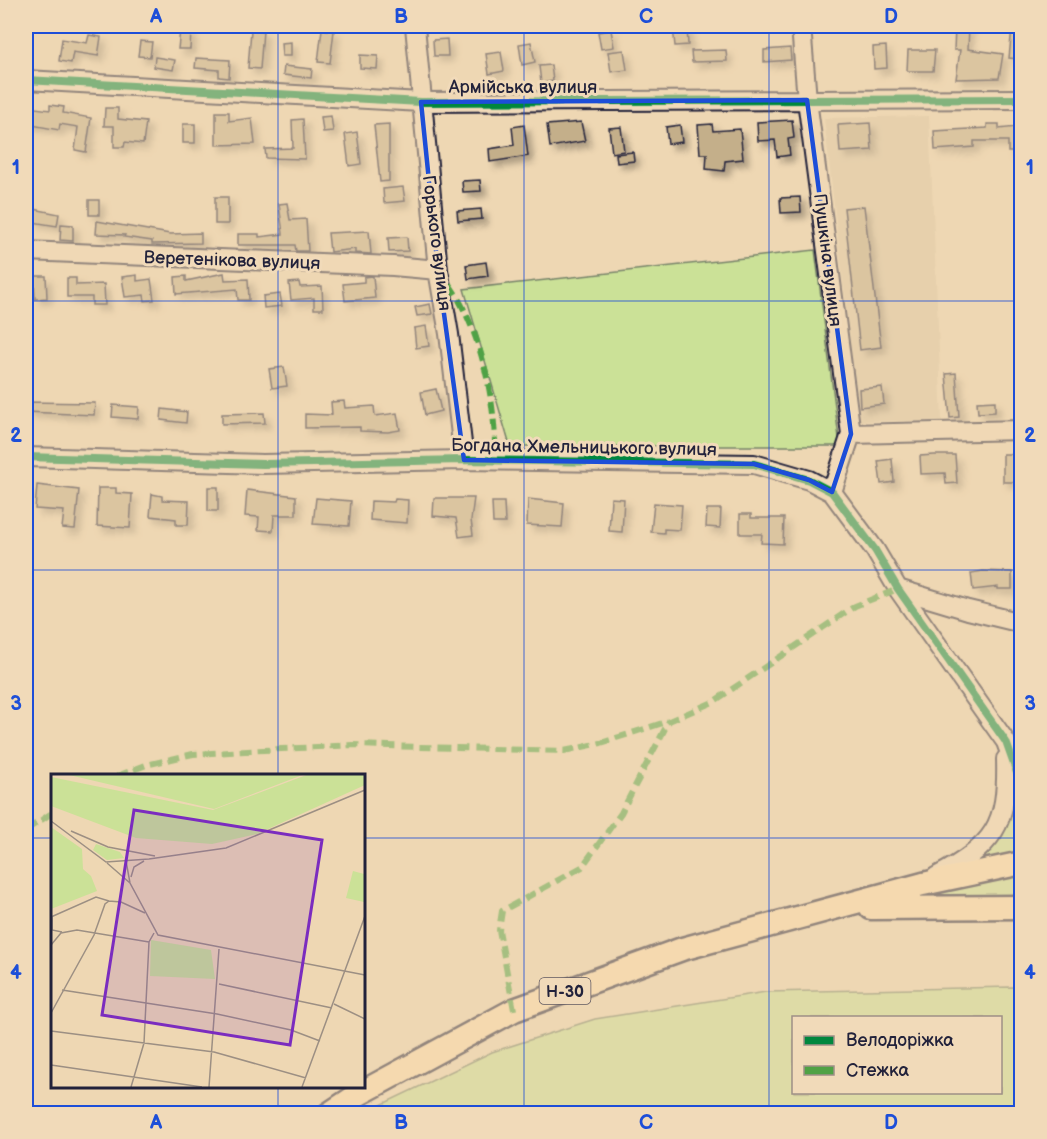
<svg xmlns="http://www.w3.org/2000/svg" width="1047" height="1139" viewBox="0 0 1047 1139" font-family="'Balsamiq Sans',sans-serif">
<defs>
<filter id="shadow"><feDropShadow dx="5.5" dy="5.5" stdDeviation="3" flood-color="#0004"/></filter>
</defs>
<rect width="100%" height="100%" fill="#eed7b3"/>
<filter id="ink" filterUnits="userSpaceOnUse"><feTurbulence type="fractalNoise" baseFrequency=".0167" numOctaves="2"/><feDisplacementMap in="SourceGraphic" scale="12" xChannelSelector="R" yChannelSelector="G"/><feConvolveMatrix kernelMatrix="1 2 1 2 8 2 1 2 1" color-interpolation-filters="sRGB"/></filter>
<g filter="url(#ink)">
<!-- built -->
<path fill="#ddc8a5" d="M929 116 942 421H859L824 118Z"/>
<!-- green -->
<path fill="#cbe197" stroke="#768269" stroke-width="1.5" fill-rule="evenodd" d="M815 250 840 446H510L464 289Z
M1013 780 1021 808V858L971 865C1002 844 1014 817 1013 780Z
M1021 870V897L904 895Z
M1012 987 1021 989V1113H364L492 1052 595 1019 766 992ZM794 1018H1000V1092H794Z"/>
<!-- building -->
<path fill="#c4af8a" stroke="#22223b" stroke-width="1.5" filter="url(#shadow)" d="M687 27 688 45 675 46 673 28Z
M955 27H969L968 49 1003 54 999 78 956 79 960 50H954Z
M1012 27 1022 28 1018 59 1009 58Z
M322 29 334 31 330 63 318 62Z
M180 30 191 31 190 49H178Z
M251 30 263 31 260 69 248 68Z
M611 30 614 47 601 49 598 32Z
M89 35 101 37 98 56 73 52 71 63 59 61 62 39 87 43Z
M447 39 448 56H434L433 40Z
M140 41 152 42 150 57 138 56Z
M291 42V56H282L281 43Z
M531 42 535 62 522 65 519 44Z
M886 46 887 68 874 69 873 47Z
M790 48 791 60 764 62V50Z
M624 50 627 70 611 72 608 52Z
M726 50 727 61 692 62 691 51Z
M908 50H935L933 71H907Z
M501 52 504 71 489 74 486 54Z
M360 55 378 56 377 69 360 68Z
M155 57 175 60 173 70 154 67Z
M196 58 230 60 229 78 219 77V70L195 68Z
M551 65 553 81 541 83 539 66Z
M284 66 312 69 311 78 283 75Z
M50 105 64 107 63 113 91 118 86 152 75 150 78 127 60 124 59 130 26 124 28 107 50 110Z
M105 108H118V119L146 122 143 144 125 142 124 147H114V126H104Z
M216 112H229V121L252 118 255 144 216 145Z
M331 116 333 131 323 132 321 117Z
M303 119 305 159 266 158 265 149 293 148 292 120Z
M792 120 794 138 788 139 790 155 777 157 775 140 758 141 757 122Z
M581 122 585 141 550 147 547 125Z
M870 123 872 150 840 152 838 125Z
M183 124H195V143H183Z
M389 124V181L380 182 374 125Z
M712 124 713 131 740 129 743 159 725 161 724 171 706 169 707 154H700L698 125Z
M987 124H999V129L1016 127 1018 152H1008V141H974V147L935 150 934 131 987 128Z
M524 125 528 156 490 162 489 149 514 145 512 127Z
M680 125 682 142 668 144 666 127Z
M621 127 624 151 612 153 609 128Z
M357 132 361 164 349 166 345 134Z
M633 152 634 161 617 163 616 154Z
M480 180 481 191 463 192 462 181Z
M403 187 405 201 384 203 383 189Z
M215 197H228V224H215Z
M800 197 801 212 781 213 780 198Z
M89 200H99V215H89Z
M287 203 290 220 306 219 308 251H296L295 245H238V234H259V237L283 234 279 204Z
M864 206 881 347 860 350 844 208Z
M34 209 59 214 57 226 32 222Z
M481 209 482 219 458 221 457 211Z
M97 221 170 234 201 233V243L152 244V241L124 237 125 235 96 234Z
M61 224 73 225V241L60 240Z
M369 231 371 254 355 253V249L330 252 328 233Z
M407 237 408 251 389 252 388 238Z
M486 262 488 276 468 279 466 265Z
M224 273 225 280 248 279 249 300H238L237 289 176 294 175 277 186 276V281Z
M137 275V281L151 279 154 300 145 301 144 295 125 297 122 277Z
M34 276H46L47 298 35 299Z
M373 276 375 298 345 301 343 284 364 282V277Z
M67 278H76V285L104 284 105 305H92V297H67Z
M299 282 300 287 322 286 323 309H314V298L291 300 289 283Z
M280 294 282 306 264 308 263 296Z
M430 304 432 314 417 316 415 307Z
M426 326 429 346 416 348 414 328Z
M284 367 287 386 272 388 269 369Z
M956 373 959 417 950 418 946 374Z
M882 387 884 404 860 407 859 389Z
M436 389 441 411 425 415 421 392Z
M344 401 345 408 374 406 375 416 397 413 400 430 388 432 360 431V427L305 428V414L332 415 331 402Z
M995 401V412L978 413 977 402Z
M26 402 95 403 94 415 26 412Z
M113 405 139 407 138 419 112 417Z
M162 409 187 412 186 423 161 420Z
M264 413 265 423 222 424V414Z
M1003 454H1020V482H1003Z
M934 455H955L957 483 946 484 945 473 921 474 920 456Z
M892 459 894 482 881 484 878 461Z
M37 485 79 490 75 529 62 528 64 511 35 509Z
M208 487H218V511H208Z
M98 488H116V493L132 494 130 528 97 526Z
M247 490 296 496V515H274L273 531 258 530 259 517 245 516Z
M152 494 162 496V500L189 501 188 525H176V519L150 516Z
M316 498 351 501 349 526 313 524Z
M434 498H474L471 520 473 535 459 537 456 518 433 516Z
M611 498 624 499 622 532 609 531Z
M395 499 408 500 407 523 370 520 371 501 394 502Z
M528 499 564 503 562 527 527 525Z
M492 502H504L505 523H493Z
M654 503 682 505 680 530 664 529V533L651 532Z
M707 509H721L720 528 706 527Z
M740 514H751V518H784L783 544 761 543 762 534H740Z
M983 571 1012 572V589H998V587L973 590 971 573Z"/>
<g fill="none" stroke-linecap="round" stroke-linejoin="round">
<!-- minor casing -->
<g stroke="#22223b" stroke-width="22">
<path id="minor" d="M415 26 438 270 449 334 464 460
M801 26 807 100 851 434 832 492
M26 80 421 102 1022 99
M26 251 393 266 438 270
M851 434 1022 430
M26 457 263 464 464 460 754 464 809 480 832 492 875 550 898 589 1006 742 1022 787
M898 589 968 610 1022 623
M936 877C994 845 1008 826 1006 759"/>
</g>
<!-- major casing -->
<g stroke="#22223b" stroke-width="27">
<path id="major" d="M871 908 1022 907
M329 1114 359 1094 514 1010 682 949 923 884 1022 863"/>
</g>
<!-- minor -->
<use href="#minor" stroke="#f1dab9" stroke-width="18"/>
<!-- major -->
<use href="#major" stroke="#fddcac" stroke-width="22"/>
<!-- quiet -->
<path stroke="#50a245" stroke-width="6" stroke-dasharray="12 6" stroke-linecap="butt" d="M438 270C479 316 497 400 495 460
M117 776 146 765 193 754 353 745 564 751 601 743 669 721 713 702 855 606 898 589
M26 830 52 813
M514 1010 499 930 502 911 582 867 621 813 669 721"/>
<!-- cycleway casing -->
<g stroke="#f1dab9" stroke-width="11">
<path id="cycleway" d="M26 80 421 102 1022 99
M26 457 263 464 464 460 754 464 809 480 832 492 875 550 898 589 1006 742 1022 787"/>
</g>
<!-- cycleway -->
<use href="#cycleway" stroke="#00873e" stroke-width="8"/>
</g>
</g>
<!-- marked area -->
<path d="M0 0H1047V1139H0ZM807 100 851 434 832 492 809 480 754 464 464 460 438 270 421 102Z" fill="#eed7b3" fill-opacity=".55" fill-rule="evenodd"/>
<path fill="none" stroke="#1d4ed8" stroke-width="4.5" stroke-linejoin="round" d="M807 100 851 434 832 492 809 480 754 464 464 460 438 270 421 102Z"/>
<!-- grid -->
<path fill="none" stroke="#1d4ed8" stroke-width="1.5" stroke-opacity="0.55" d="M278 26V776M524 26V1114M769 26V1114M26 301H1022M26 570H1022M26 838H52M363 838H1022M278 1086V1114"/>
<g text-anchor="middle" stroke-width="6" stroke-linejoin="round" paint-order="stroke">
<!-- shield labels -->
<rect fill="#f1dab9" stroke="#605961" stroke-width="1.5" x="539.5" y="978" width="51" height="26" rx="4.5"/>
<g font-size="16" font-weight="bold" fill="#22223b">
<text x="565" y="997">Н-30</text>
</g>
<!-- street labels -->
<g font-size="18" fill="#22223b" stroke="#f1dab9">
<text x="523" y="93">Армійська вулиця</text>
<text transform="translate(437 243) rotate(83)" y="6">Горького вулиця</text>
<text transform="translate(232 260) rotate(2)" y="6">Веретенікова вулиця</text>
<text transform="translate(828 260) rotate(83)" y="6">Пушкіна вулиця</text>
<text transform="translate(584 447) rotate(1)" y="6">Богдана Хмельницького вулиця</text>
</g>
</g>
<!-- overview -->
<g transform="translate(51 774)">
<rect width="314" height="314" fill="#eed7b3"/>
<path d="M14 0H254L163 35ZM258 0H313L314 11 206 60 161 70 85 64 0 32V3L162 36ZM0 53 31 75 32 95 40 102 46 117 0 135ZM45 70 69 78 73 84 56 86 42 76ZM302 97 313 100V128L295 124ZM100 166 160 176 164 205 99 202Z" fill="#cbe197"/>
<path fill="none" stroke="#9c8f83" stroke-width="1.5" d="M0 47 55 88 98 85 175 74 314 16M20 57 57 73 104 82M75 87 79 109 107 161 314 201M56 89 79 109M80 103 83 93 93 87M0 143 45 123 58 127M1 143V156L11 158M0 171 10 159 26 156 98 168M168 210 281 234M11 216 166 240 240 256 269 267M283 230 314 245M0 239 43 161 54 130 58 127 70 128 94 139M0 257 163 278 255 304M0 291 151 313M80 313 93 269 98 168 103 159M158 313 168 175M251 313 314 142"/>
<path fill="#7b2cbf" fill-opacity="0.15" stroke="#7b2cbf" stroke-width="3" d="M83 36 271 66 239 271 51 241Z"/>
<rect width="314" height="314" fill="none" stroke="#22223b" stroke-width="3"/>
</g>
<!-- margin -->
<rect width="1047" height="1139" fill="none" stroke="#f1dab9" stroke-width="66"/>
<!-- legend -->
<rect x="792" y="1016" width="210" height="78" fill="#f1dab9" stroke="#9e9087" stroke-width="1.5"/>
<rect x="804" y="1036" width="30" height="9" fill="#00873e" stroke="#9e9087" stroke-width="1.5"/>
<text x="846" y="1046" font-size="18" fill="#22223b">Велодоріжка</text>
<rect x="804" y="1066" width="30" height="9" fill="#50a245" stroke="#9e9087" stroke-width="1.5"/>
<text x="846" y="1076" font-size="18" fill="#22223b">Стежка</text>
<rect x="33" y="33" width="981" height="1073" fill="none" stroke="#1d4ed8" stroke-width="2"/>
<g font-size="20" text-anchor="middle" font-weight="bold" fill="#1d4ed8">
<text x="156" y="23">A</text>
<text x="401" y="23">B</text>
<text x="646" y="23">C</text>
<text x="891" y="23">D</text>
<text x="16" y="174">1</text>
<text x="1030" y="174">1</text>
<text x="16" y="442">2</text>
<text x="1030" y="442">2</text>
<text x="16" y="710">3</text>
<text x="1030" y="710">3</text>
<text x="16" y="979">4</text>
<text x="1030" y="979">4</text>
<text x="156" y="1129">A</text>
<text x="401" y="1129">B</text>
<text x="646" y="1129">C</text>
<text x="891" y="1129">D</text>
</g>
</svg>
